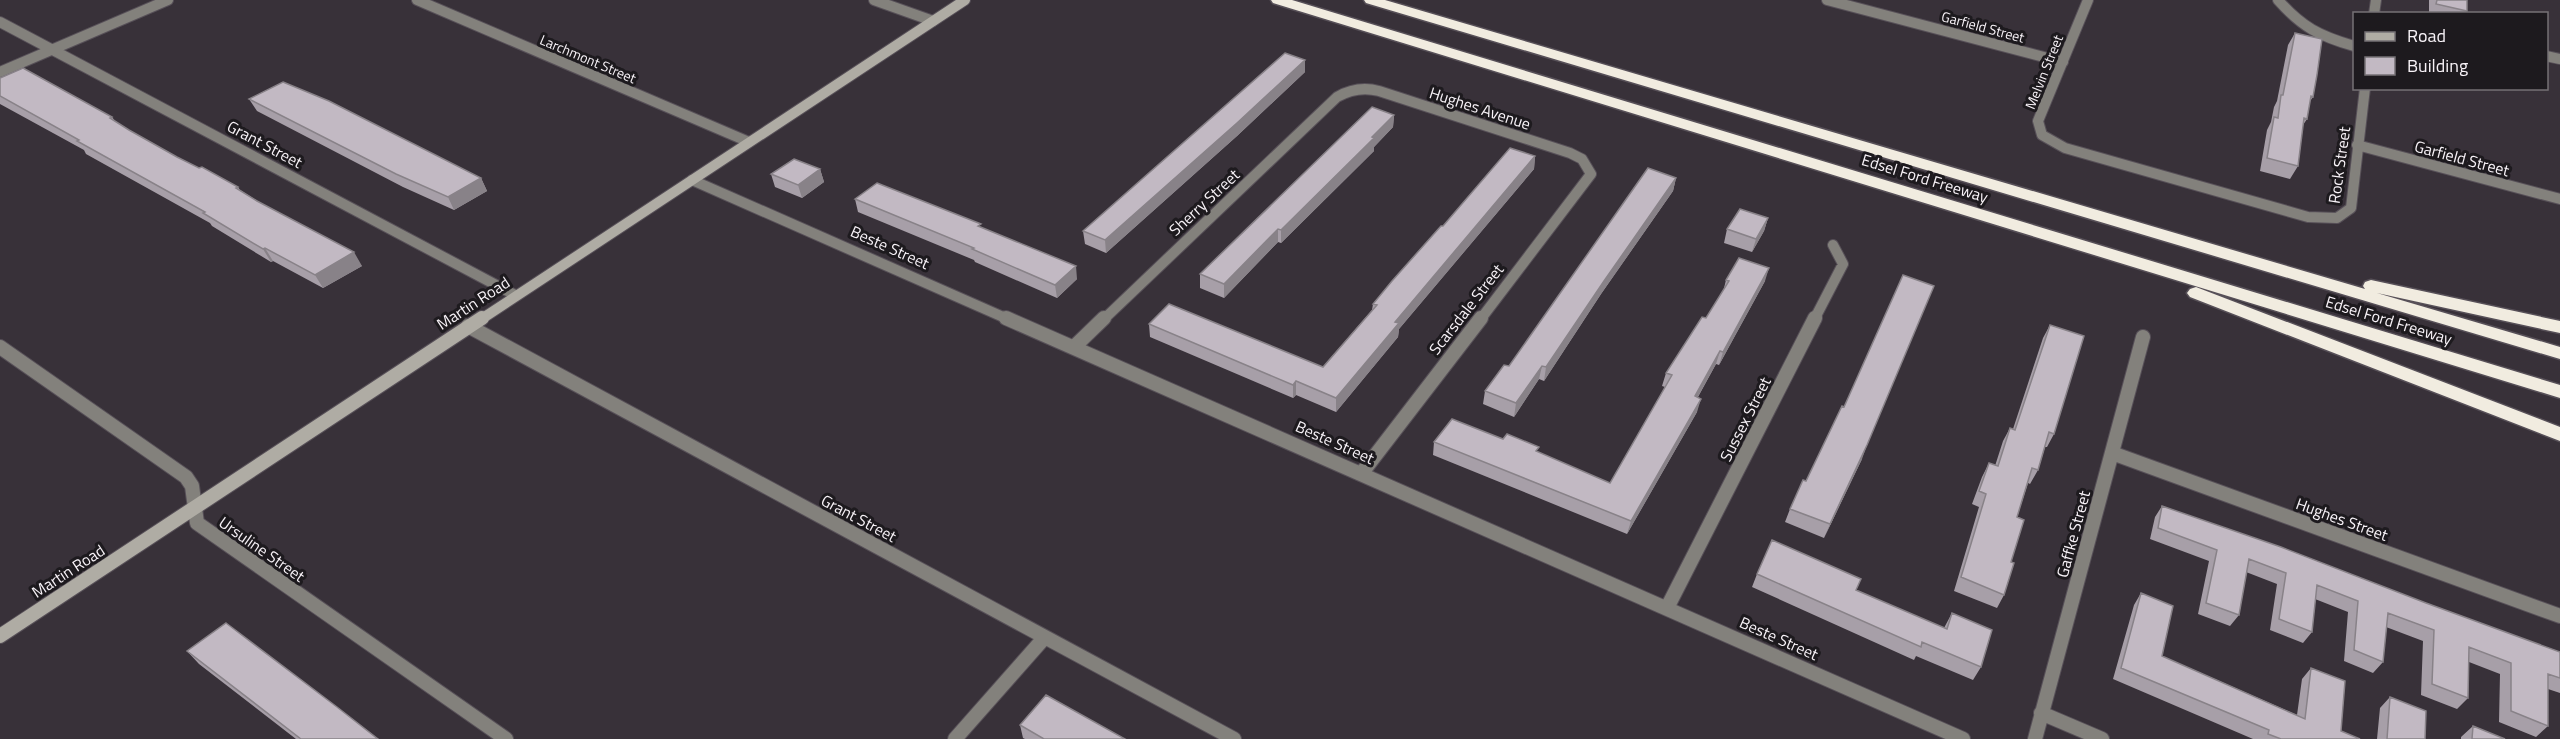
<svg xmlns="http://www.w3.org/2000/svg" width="2560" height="739" viewBox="0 0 2560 739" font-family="'Titillium Web',sans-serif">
<rect width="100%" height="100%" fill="#383139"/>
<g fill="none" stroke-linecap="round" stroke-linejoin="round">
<!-- street-far1 casing -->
<g stroke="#575058" stroke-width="12">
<path id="street-far1" d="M417 0 749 142
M874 0 933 21
M1827 0 2063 62
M2088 0 2038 121 2042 135 2065 148 2308 217 2337 218 2351 208 2365 88
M2278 0C2302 27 2319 36 2354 46
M2374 14 2376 0
M0 22 515 295
M2546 56 2560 59
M0 72 168 0
M2357 145 2560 199
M692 180 1010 320
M1103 320 1337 97C1351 89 1364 87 1379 91L1570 153 1582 159 1591 174 1480 320
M1814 320 1843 264 1833 245"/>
</g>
<!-- street casing -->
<g stroke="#575058" stroke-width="16">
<path id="street" d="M1006 318 1963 739
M468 326 1234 739
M0 347 186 477 192 486 197 523 506 739
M1074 347 1104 318
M2112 453 2560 616
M1361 474 1481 318
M1667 608 1815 318
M2041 713 2102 739
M955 739 1045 637
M2035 739 2143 337"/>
</g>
<!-- secondary-far1 casing -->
<g stroke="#575058" stroke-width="12">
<path id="secondary-far1" d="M480 320 965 0"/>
</g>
<!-- secondary casing -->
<g stroke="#575058" stroke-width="16">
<path id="secondary" d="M0 636 482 318"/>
</g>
<!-- highway casing -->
<g stroke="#575058" stroke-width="3">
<path id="highway" d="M1271 0H1292L2560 385V398L1273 3Z
M1364 0H1385L2365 289 2363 286 2365 282 2371 280 2560 321V333L2377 293 2560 347V359L1366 3Z
M2196 287 2560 427V441L2190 297 2187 293 2190 289Z"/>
</g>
<!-- street-far1 -->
<use href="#street-far1" stroke="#83817c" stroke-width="10"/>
<!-- street -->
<use href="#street" stroke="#83817c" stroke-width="14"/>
<!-- secondary-far1 -->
<use href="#secondary-far1" stroke="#afaca4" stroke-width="10"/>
<!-- secondary -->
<use href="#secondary" stroke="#afaca4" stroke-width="14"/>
<!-- highway -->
<use href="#highway" fill="#f1ece0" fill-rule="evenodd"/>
</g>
<!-- wall -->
<path fill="#a79fa8" d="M2429 0H2467V11L2465 14H2429Z
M2295 33 2313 97 2310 101 2307 119 2303 125 2298 166 2290 179 2260 171 2267 130 2271 122 2274 107 2277 101 2288 45Z
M1305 60V72L1237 136 1106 253 1085 244 1083 231Z
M0 78 112 117 115 121 129 130 177 157 238 187 240 190 362 266 323 288 273 261 271 262 212 226 210 223 86 154 84 150 0 104Z
M249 99 481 178 487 191 454 210 403 187 257 111Z
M1394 115 1393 127 1374 147V151L1281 243 1278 242 1224 298 1200 288V274Z
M1535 156 1534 169 1399 329 1398 337 1336 412 1296 395 1293 398 1150 337 1149 324 1323 367 1372 310 1373 304 1443 226Z
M820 169 824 182 802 198 775 187 771 174Z
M1676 178 1673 191 1601 294 1544 381 1539 379 1514 417 1483 404 1485 391 1509 366Z
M855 199 1077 279 1057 298 975 262 974 260 858 212Z
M1768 218 1764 231 1752 252 1724 243 1727 229Z
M1726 280 1765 281 1719 365 1716 364 1698 397 1697 412 1627 534 1433 455 1434 442 1538 452 1610 483 1665 387 1662 386 1666 373 1706 318 1723 292Z
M2050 325 2054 434 2047 447H2045L2038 470 2030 484 2028 483 2017 517 2004 595 1997 608 1954 591 1979 507 1972 504 1982 477 1989 463 1995 466 2003 441 2010 428 2013 429 2043 338Z
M1862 459 1824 538 1785 522 1790 509 1806 481Z
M2162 506 2560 652V693L2548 689V726L2536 737 2499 722 2500 674 2469 662 2468 698 2457 709 2421 695 2423 641 2386 627 2383 662 2373 673 2344 661 2348 612 2315 599 2312 632 2303 643 2270 630 2277 584 2246 572 2239 615 2230 626 2198 614 2209 561 2150 539 2155 517Z
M1757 574 1856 590 1944 628 1952 613 1981 667 1973 680 1916 656 1914 660 1752 587Z
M2141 593 2162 656 2297 715 2302 679 2311 668 2341 731 2360 739H2253L2113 679 2134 605Z
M187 651 378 739H296L199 664Z
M2390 697 2425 739H2377L2380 708Z
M1020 725 1125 739H1025L1023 738Z
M2473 726 2505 739H2461V737Z"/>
<!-- shaded-wall -->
<path fill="#888288" d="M1305 60V72L1237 136 1106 253 1105 240Z
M1394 115 1393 127 1374 147V151L1281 243V230Z
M1535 156 1534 169 1399 329 1398 337 1336 412V398L1395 322Z
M820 169 824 182 802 198 798 185Z
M481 178 487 191 454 210 448 197Z
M1676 178 1673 191 1601 294 1544 381 1546 367 1604 281Z
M1768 218 1764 231 1752 252 1756 239Z
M1278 229V242L1224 298V284Z
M265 248 273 261 271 262 263 249Z
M354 252 362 266 323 288 315 275Z
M1076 266 1077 279 1057 298 1055 285Z
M1769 268 1765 281 1719 365 1723 352Z
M1720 351 1716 364 1691 409 1695 396Z
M1542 366 1539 379 1514 417 1516 403Z
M1296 381V395L1293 398V385Z
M1701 399 1697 412 1627 534 1631 521Z
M1867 445 1862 459 1824 538 1830 524Z"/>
<!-- building -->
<path fill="#c2b9c3" stroke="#888288" stroke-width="1.5" d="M2437 0H2467V11L2436 4Z
M2295 33 2322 39 2317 75 2313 97 2311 96 2307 119 2304 118 2298 166 2267 158 2274 117 2278 118 2281 95H2283Z
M1285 53 1305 60 1237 123 1105 240 1083 231Z
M23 68 112 117 110 118 129 130 177 157 199 168 202 167 238 187 236 188 257 201 354 252 315 275 265 248 263 249 203 213 205 212 77 141 79 140 0 96V78Z
M283 82 329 101 481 178 448 197 396 174 249 99Z
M1372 107 1394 115 1372 137 1374 138 1281 230 1278 229 1224 284 1200 274Z
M1510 148 1535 156 1395 322 1399 323 1336 398 1296 381 1293 385 1149 324 1169 304 1323 367 1377 305 1373 304 1392 281 1441 226H1443Z
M794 159 820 169 798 185 771 174Z
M1648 168 1676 178 1604 281 1546 367 1542 366 1516 403 1485 391 1504 365 1509 366Z
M877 183 981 224 978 226 1076 266 1055 285 972 249 974 248 855 199Z
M1740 209 1768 218 1756 239 1727 229Z
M1739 258 1769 268 1723 352 1720 351 1695 396 1701 399 1631 521 1434 442 1452 419 1503 439 1507 434 1539 447 1536 451 1610 483 1672 375 1666 373 1702 317 1706 318 1729 281 1726 280Z
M1903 275 1934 286 1867 445 1830 524 1790 509 1803 480 1806 481 1842 406 1844 407Z
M2050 325 2084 336 2054 434 2049 432 2038 470 2032 468 2017 517 2024 520 2011 562 2014 563 2004 595 1961 577 1986 494 1979 491 1989 463 1998 466 2010 428 2015 430Z
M2162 506 2281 547 2426 603 2560 652V678L2548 674V726L2511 711V663L2469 647 2468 698 2432 684 2434 630 2388 613 2383 662 2354 650 2358 601 2317 585 2312 632 2279 619 2286 573 2249 559 2239 615 2206 603 2217 550 2158 528Z
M1772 540 1861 579 1856 590 1947 629 1952 613 1992 630 1981 667 1922 642 1921 647 1757 574Z
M2141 593 2173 606 2162 656 2305 719 2311 668 2345 681 2341 731 2360 739H2281L2268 734 2269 730 2121 668Z
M226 623 337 707 378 739H301L187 651Z
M1046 695 1125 739H1044L1020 725Z
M2390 697 2426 711 2425 739H2387Z
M2473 726 2505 739H2472Z"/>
<g text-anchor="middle" stroke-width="6" stroke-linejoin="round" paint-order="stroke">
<!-- far-street labels -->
<g font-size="14" fill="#f8f3f8" stroke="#1d1a1e">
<text transform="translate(1983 27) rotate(15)" y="5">Garfield Street</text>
<text transform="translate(588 59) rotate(23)" y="5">Larchmont Street</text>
<text transform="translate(2044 72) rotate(-68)" y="5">Melvin Street</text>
</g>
<!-- street labels -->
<g font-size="16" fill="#f8f3f8" stroke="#1d1a1e">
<text transform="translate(1480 108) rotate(18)" y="6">Hughes Avenue</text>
<text transform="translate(265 144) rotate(28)" y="6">Grant Street</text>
<text transform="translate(2462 158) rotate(15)" y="6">Garfield Street</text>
<text transform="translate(2339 165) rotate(-82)" y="6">Rock Street</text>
<text transform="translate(1925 178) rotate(17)" y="6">Edsel Ford Freeway</text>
<text transform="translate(1204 202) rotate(-43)" y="6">Sherry Street</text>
<text transform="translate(890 247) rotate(24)" y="6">Beste Street</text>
<text transform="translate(473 303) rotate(-33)" y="6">Martin Road</text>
<text transform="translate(1466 309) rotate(-52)" y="6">Scarsdale Street</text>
<text transform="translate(2389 320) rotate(17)" y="6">Edsel Ford Freeway</text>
<text transform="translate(1745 419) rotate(-63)" y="6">Sussex Street</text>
<text transform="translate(1335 442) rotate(24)" y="6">Beste Street</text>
<text transform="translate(859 518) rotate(28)" y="6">Grant Street</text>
<text transform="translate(2342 519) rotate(20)" y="6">Hughes Street</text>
<text transform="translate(2073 534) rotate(-75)" y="6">Gaffke Street</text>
<text transform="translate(262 549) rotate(35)" y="6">Ursuline Street</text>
<text transform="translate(68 571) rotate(-33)" y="6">Martin Road</text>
<text transform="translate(1779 638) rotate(24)" y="6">Beste Street</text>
</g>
</g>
<!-- legend -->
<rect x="2353" y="12" width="195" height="78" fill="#1d1a1e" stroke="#757175" stroke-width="1.5"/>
<rect x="2365" y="32" width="30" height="9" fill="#afaca4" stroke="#757175" stroke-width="1.5"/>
<text x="2407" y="42" font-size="18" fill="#f8f3f8">Road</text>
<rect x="2365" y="57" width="30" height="18" fill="#c2b9c3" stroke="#757175" stroke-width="1.5"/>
<text x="2407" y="72" font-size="18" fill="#f8f3f8">Building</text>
</svg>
